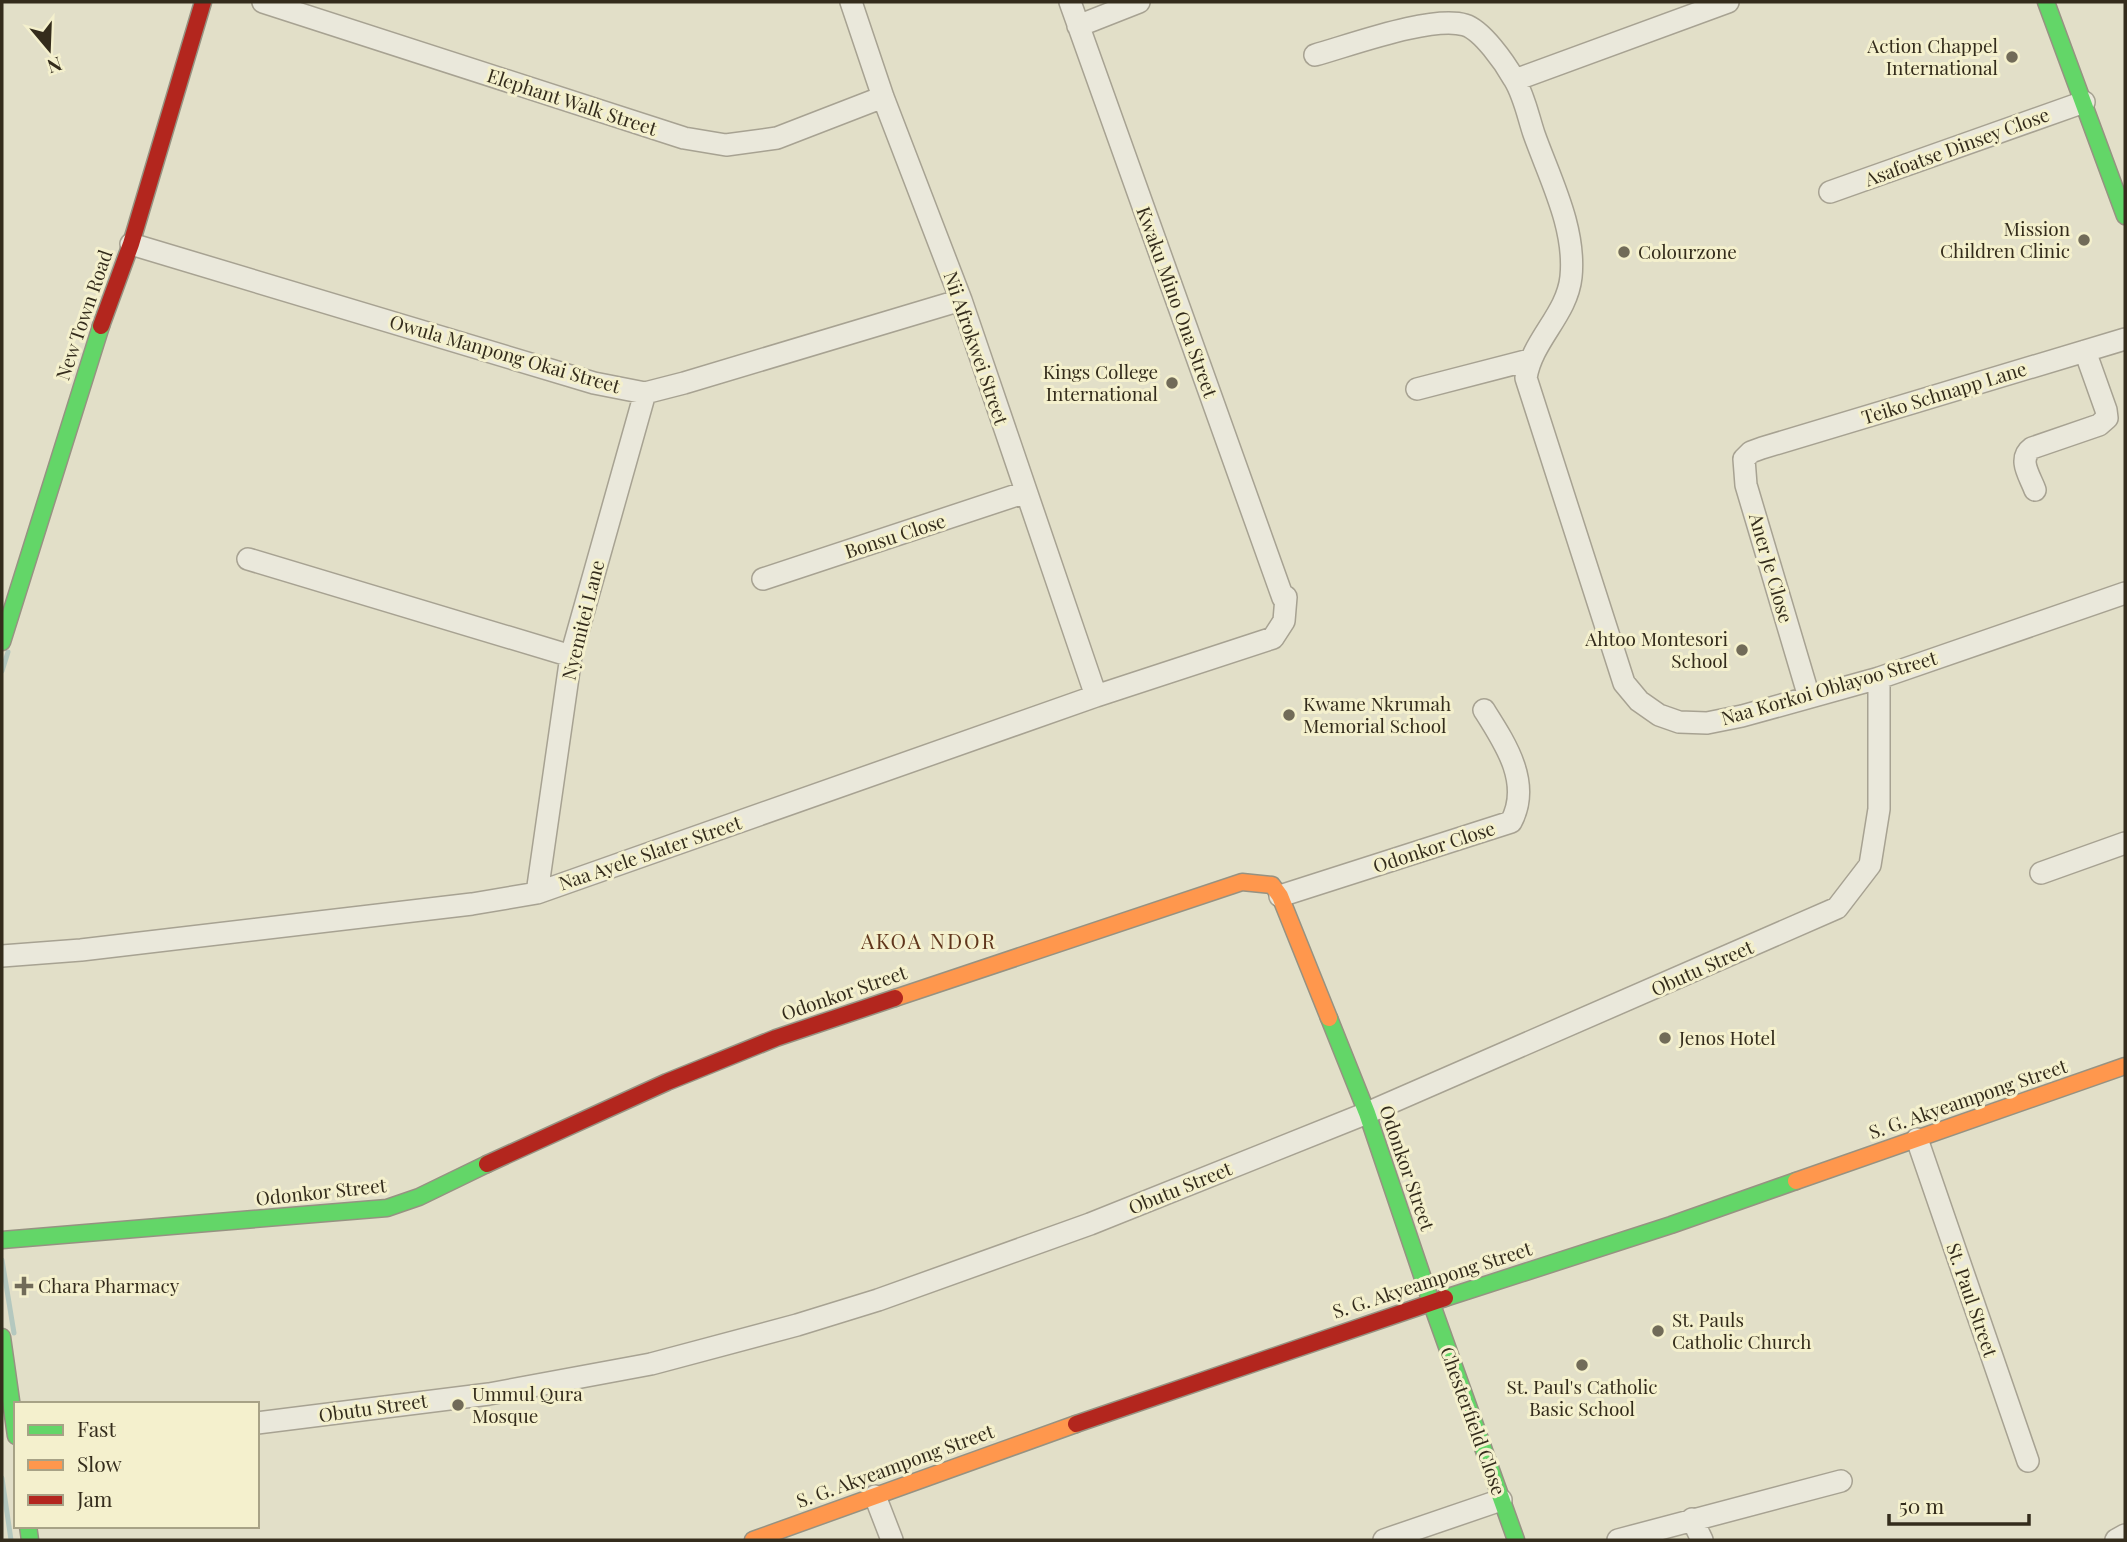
<svg xmlns="http://www.w3.org/2000/svg" width="2127" height="1542" viewBox="0 0 2127 1542" font-family="'Playfair Display',serif">
<rect width="100%" height="100%" fill="#e2dfc8"/>
<g fill="none" stroke-linecap="round" stroke-linejoin="round">
<!-- stream -->
<path stroke="#b4c8bf" stroke-width="5" d="M2 671 8 652
M2 1260 14 1333
M2 1478 11 1540"/>
<!-- street casing -->
<g stroke="#a7a292" stroke-width="24">
<path id="street" d="M263 2 684 138 726 145 777 138 883 97
M851 2 883 97 961 300 1096 696
M1078 26 1139 2
M1315 55C1351 45 1432 15 1465 25 1482 30 1505 63 1514 79 1524 95 1528 116 1534 134 1550 179 1576 228 1571 277 1567 315 1532 340 1526 378L1624 683 1639 701 1659 715 1679 722 1707 723 1742 716 1879 678 2125 593
M1515 80 1728 2
M1830 192 2084 102
M131 244 594 383 645 393 684 383 961 300
M1417 389 1529 360
M2035 490C2030 476 2017 459 2032 448L2099 425 2107 418 2106 410 2085 351
M248 559 571 656
M763 579 1026 492
M1809 697 1746 485 1744 459 1751 452 1762 448 2125 339
M2041 873 2125 843
M537 893 571 656 645 393
M1280 896 1511 822C1532 783 1505 743 1484 710
M2 956 81 950 472 904 537 893 1096 696 1273 638 1284 621 1286 597 1283 598 1070 2
M1917 1139 2028 1461
M257 1423 489 1394 651 1364 797 1325 878 1300 1090 1224 1367 1113 1837 908 1870 865 1879 809V678
M875 1496 892 1540
M1692 1519 1702 1540
M1384 1540 1501 1500
M1618 1540 1841 1481
M2116 1540 2125 1535"/>
</g>
<!-- fast casing -->
<g stroke="#969282" stroke-width="19">
<path id="fast" d="M2046 2 2125 216
M2 642 101 326
M1329 1018 1367 1113 1431 1302 1516 1540
M2 1240 387 1208 419 1197 487 1164
M1445 1298 1671 1225 1796 1181
M2 1337 16 1436
M28 1526 30 1540"/>
</g>
<!-- slow casing -->
<g stroke="#969282" stroke-width="19">
<path id="slow" d="M895 998 1242 882 1272 885 1280 896 1329 1018
M1796 1181 2125 1066
M753 1540 1076 1424"/>
</g>
<!-- jam casing -->
<g stroke="#969282" stroke-width="19">
<path id="jam" d="M101 326 131 244 203 2
M487 1164 667 1082 776 1038 895 998
M1076 1424 1445 1298"/>
</g>
<!-- street -->
<use href="#street" stroke="#eae8db" stroke-width="21"/>
<!-- fast -->
<use href="#fast" stroke="#63d668" stroke-width="16"/>
<!-- slow -->
<use href="#slow" stroke="#ff974d" stroke-width="16"/>
<!-- jam -->
<use href="#jam" stroke="#b3261e" stroke-width="16"/>
</g>
<!-- markers -->
<g fill="#716b58" stroke="#f4f0cd" stroke-width="2.5">
<circle cx="2012" cy="57" r="7"/>
<circle cx="2084" cy="240" r="7"/>
<circle cx="1624" cy="252" r="7"/>
<circle cx="1172" cy="383" r="7"/>
<circle cx="1742" cy="650" r="7"/>
<circle cx="1289" cy="715" r="7"/>
<circle cx="1665" cy="1038" r="7"/>
<path d="M20.5 1275.5h7v7h7v7h-7v7h-7v-7h-7v-7h7z"/>
<circle cx="1658" cy="1331" r="7"/>
<circle cx="1582" cy="1365" r="7"/>
<circle cx="458" cy="1405" r="7"/>
</g>
<g text-anchor="middle" stroke-width="6" stroke-linejoin="round" paint-order="stroke">
<!-- poi labels -->
<g font-size="19" fill="#342c1c" stroke="#f4f0cd" text-anchor="start">
<text x="1998" y="53" text-anchor="end">Action Chappel<tspan x="1998" dy="22">International</tspan></text>
<text x="2070" y="236" text-anchor="end">Mission<tspan x="2070" dy="22">Children Clinic</tspan></text>
<text x="1638" y="259">Colourzone</text>
<text x="1158" y="379" text-anchor="end">Kings College<tspan x="1158" dy="22">International</tspan></text>
<text x="1728" y="646" text-anchor="end">Ahtoo Montesori<tspan x="1728" dy="22">School</tspan></text>
<text x="1303" y="711">Kwame Nkrumah<tspan x="1303" dy="22">Memorial School</tspan></text>
<text x="1679" y="1045">Jenos Hotel</text>
<text x="38" y="1293">Chara Pharmacy</text>
<text x="1672" y="1327">St. Pauls<tspan x="1672" dy="22">Catholic Church</tspan></text>
<text x="1582" y="1394" text-anchor="middle">St. Paul's Catholic<tspan x="1582" dy="22">Basic School</tspan></text>
<text x="472" y="1401">Ummul Qura<tspan x="472" dy="22">Mosque</tspan></text>
</g>
<!-- street labels -->
<g font-size="19" fill="#342c1c" stroke="#f4f0cd">
<text transform="translate(572 102) rotate(18)" y="7">Elephant Walk Street</text>
<text transform="translate(1957 147) rotate(-20)" y="7">Asafoatse Dinsey Close</text>
<text transform="translate(1177 302) rotate(70)" y="7">Kwaku Mino Ona Street</text>
<text transform="translate(84 315) rotate(-71)" y="7">New Town Road</text>
<text transform="translate(976 348) rotate(71)" y="7">Nii Afrokwei Street</text>
<text transform="translate(505 354) rotate(16)" y="7">Owula Manpong Okai Street</text>
<text transform="translate(1944 393) rotate(-17)" y="7">Teiko Schnapp Lane</text>
<text transform="translate(895 536) rotate(-18)" y="7">Bonsu Close</text>
<text transform="translate(1771 568) rotate(74)" y="7">Aner Je Close</text>
<text transform="translate(583 620) rotate(-76)" y="7">Nyemitei Lane</text>
<text transform="translate(1829 688) rotate(-16)" y="7">Naa Korkoi Oblayoo Street</text>
<text transform="translate(1434 847) rotate(-18)" y="7">Odonkor Close</text>
<text transform="translate(650 853) rotate(-19)" y="7">Naa Ayele Slater Street</text>
<text transform="translate(1702 968) rotate(-24)" y="7">Obutu Street</text>
<text transform="translate(844 993) rotate(-19)" y="7">Odonkor Street</text>
<text transform="translate(1968 1099) rotate(-19)" y="7">S. G. Akyeampong Street</text>
<text transform="translate(1407 1168) rotate(71)" y="7">Odonkor Street</text>
<text transform="translate(1180 1188) rotate(-22)" y="7">Obutu Street</text>
<text transform="translate(321 1192) rotate(-6)" y="7">Odonkor Street</text>
<text transform="translate(1432 1280) rotate(-18)" y="7">S. G. Akyeampong Street</text>
<text transform="translate(1972 1300) rotate(71)" y="7">St. Paul Street</text>
<text transform="translate(373 1408) rotate(-8)" y="7">Obutu Street</text>
<text transform="translate(1473 1421) rotate(70)" y="7">Chesterfield Close</text>
<text transform="translate(895 1466) rotate(-20)" y="7">S. G. Akyeampong Street</text>
</g>
<!-- neighbourhood labels -->
<g font-size="21" letter-spacing="2" fill="#60361c" stroke="#f4f0cd">
<text x="929" y="949">AKOA NDOR</text>
</g>
</g>
<!-- border -->
<rect width="2127" height="1542" fill="none" stroke="#342c1c" stroke-width="7"/>
<!-- legend -->
<rect x="14" y="1402" width="245" height="126" fill="#f4f0cd" stroke="#a7a286" stroke-width="2"/>
<rect x="28" y="1425" width="35" height="10" fill="#63d668" stroke="#a7a286" stroke-width="2"/>
<text x="77" y="1437" font-size="21" fill="#342c1c">Fast</text>
<rect x="28" y="1460" width="35" height="10" fill="#ff974d" stroke="#a7a286" stroke-width="2"/>
<text x="77" y="1472" font-size="21" fill="#342c1c">Slow</text>
<rect x="28" y="1495" width="35" height="10" fill="#b3261e" stroke="#a7a286" stroke-width="2"/>
<text x="77" y="1507" font-size="21" fill="#342c1c">Jam</text>
<!-- north arrow -->
<g transform="translate(49 49) rotate(161)" stroke="#f4f0cd" stroke-width="5" paint-order="stroke">
<path d="M0-5L12 26L0 18L-12 26Z" fill="#342c1c"/>
<text y="-10" font-size="19" font-weight="bold" text-anchor="middle" fill="#342c1c">N</text>
</g>
<!-- scale -->
<path d="M1889 1514v10h140v-10" fill="none" stroke="#342c1c" stroke-width="3.5"/>
<text x="1899" y="1514" font-size="21" fill="#342c1c" stroke="#f4f0cd" stroke-width="5" paint-order="stroke">50 m</text>
</svg>
